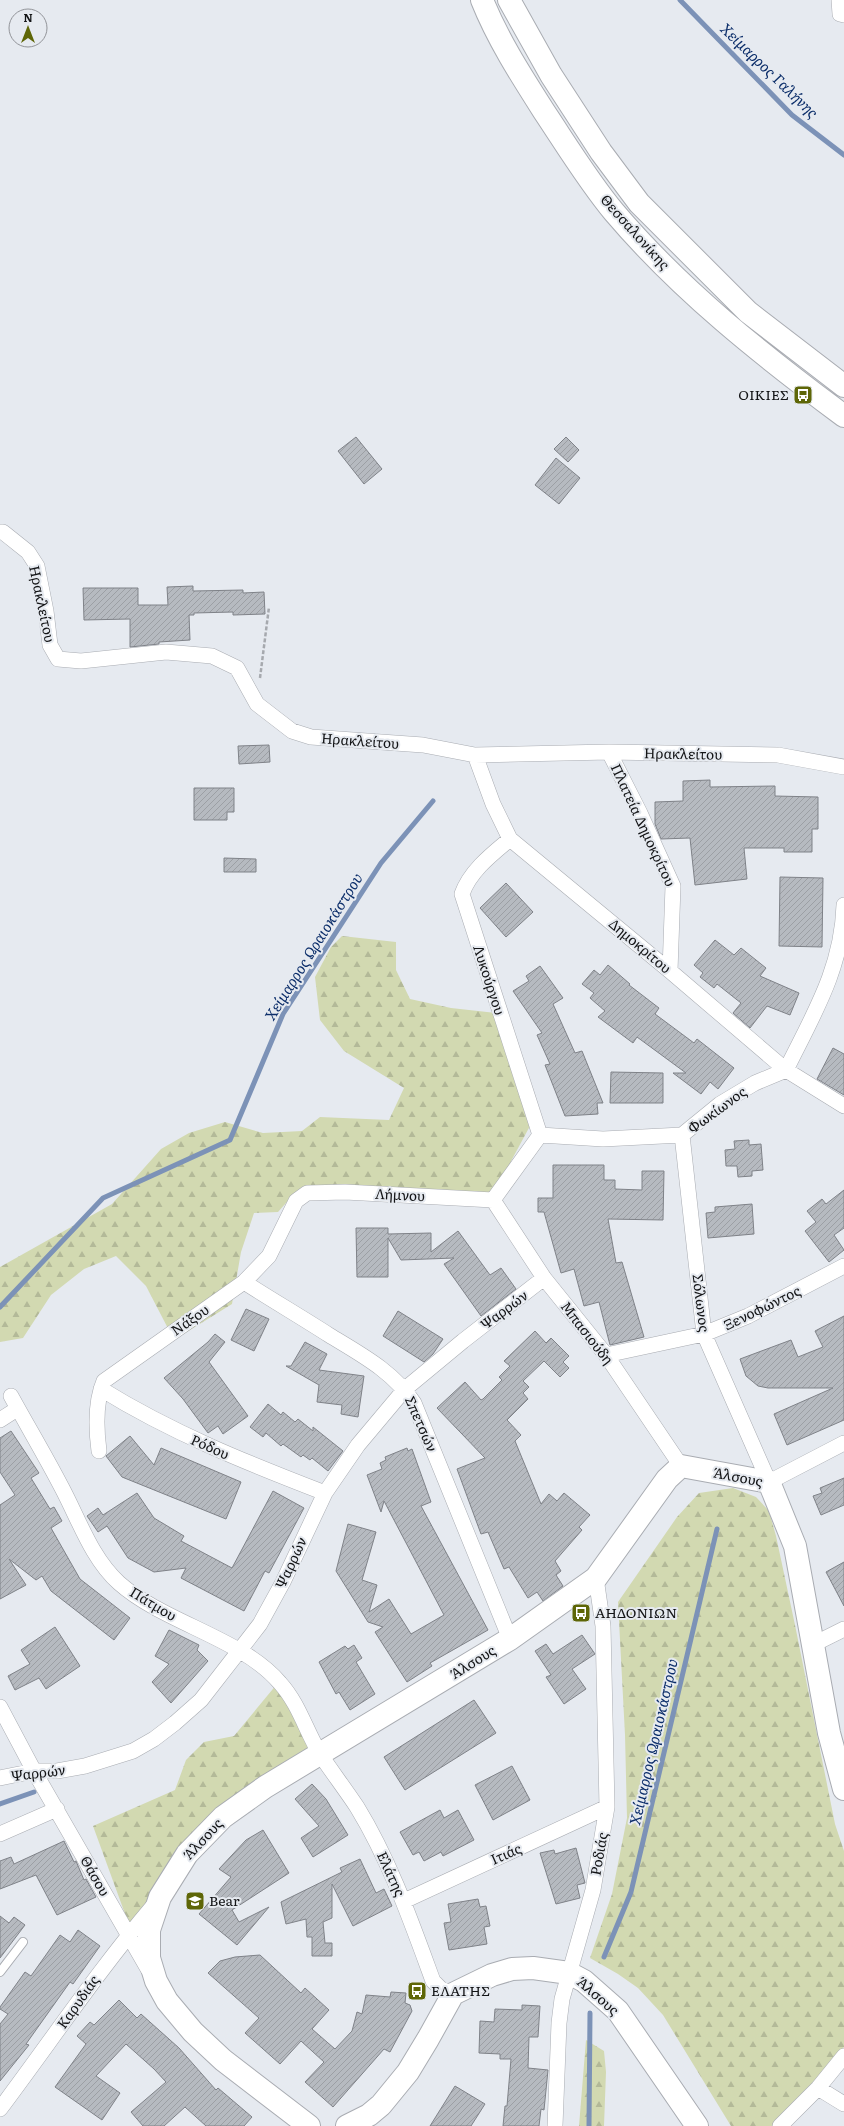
<svg xmlns="http://www.w3.org/2000/svg" width="844" height="2126" viewBox="0 0 844 2126" font-family="Literata,serif">
<defs>
<pattern id="forest-firs" width="22" height="20" patternUnits="userSpaceOnUse"><rect width="22" height="20" fill="#d2d9b1"/><path d="M5 1l3.5 6h-7zM16 11l3.5 6h-7z" fill="#b3b998"/></pattern>
<pattern id="building-hatch" width="6" height="6" patternUnits="userSpaceOnUse"><rect width="6" height="6" fill="#b6bac0"/><path d="M-1 1l2-2M0 6l6-6M5 7l2-2" fill="none" stroke="#9c9fa4"/></pattern>
</defs>
<rect width="100%" height="100%" fill="#e6eaf0"/>
<!-- forest -->
<path fill="url(#forest-firs)" d="M342 936 396 942V970L410 999 451 1008 496 1013 537 1113 489 1202 294 1194 278 1212 254 1213 241 1252 232 1304 174 1340 146 1286 116 1256 84 1269 51 1295 23 1338 0 1342V1267L112 1204 161 1149 189 1133 225 1122 263 1133 302 1131 320 1117 389 1120 404 1088 344 1051 320 1020 315 977 331 947Z
M733 1488 756 1497 769 1511 776 1536 795 1625 835 1824 844 1851V2047L785 2126H731L663 2015 638 1988 618 1974 590 1958 612 1894 627 1818 625 1735 618 1602 677 1517 699 1493Z
M277 1684 314 1751 225 1812 132 1933 93 1826 175 1790 186 1760 204 1742 234 1736Z
M586 2040 604 2051 606 2072 604 2126H579Z"/>
<g fill="none" stroke-linecap="round" stroke-linejoin="round">
<!-- stream -->
<path stroke="#7c92b7" stroke-width="5" d="M680 0 792 115 844 155
M0 1307 103 1198 230 1140 283 1014 381 863 433 801
M0 1804 34 1792
M604 1957 631 1892 717 1529
M589 2126 590 2013"/>
</g>
<!-- building -->
<path fill="url(#building-hatch)" stroke="#7f8288" d="M356 437 382 469 364 484 338 451Z
M566 437 579 450 568 462 554 449Z
M556 458 580 478 559 504 535 485Z
M193 586V591L243 590V593L264 592 265 614 233 615V612L194 613V615H189L190 640 159 642V644L130 647V619L84 620 83 588H138V605H168L167 587Z
M269 745 270 762 239 764 238 746Z
M710 780V787L775 786V796L818 797V829H812V852H784V848H744L747 879 695 885 690 838 661 839 655 824V802L683 801V781Z
M194 788H234V812H227V820H194Z
M224 858 256 859V872H224Z
M780 877 823 878 822 947 779 946Z
M506 883 533 912 506 937 480 908Z
M715 940 734 955 741 948 766 968 760 976 799 993 790 1015 767 1006 750 1028 733 1013 741 1003 717 984 714 988 700 977 703 973 694 965Z
M608 965 630 984 629 985 659 1008 655 1014 694 1043 697 1039 734 1068 718 1089 710 1082 701 1094 673 1073H686L637 1037 633 1043 598 1017 605 1011 590 998 594 993 582 984 594 970 600 975Z
M540 966 563 998 553 1004 575 1053 582 1051 603 1103H597L598 1114 565 1116 545 1065 550 1064 537 1035 542 1033 513 991 529 981 526 976Z
M833 1048 844 1054V1095L817 1079Z
M611 1072 663 1073V1103H610Z
M749 1140V1145L761 1144 763 1170 752 1171V1176L738 1177 737 1166H726L725 1150 735 1149 734 1141Z
M553 1165H604V1180H615V1189L642 1190V1171H664L663 1220 608 1219 616 1263 622 1262 644 1337 610 1345 599 1302 584 1306 574 1269 561 1273 544 1212H538V1198H553Z
M844 1190V1228L834 1235 844 1250 829 1262 805 1231 816 1222 807 1211 822 1199 826 1204Z
M752 1204 754 1234 708 1238 706 1213 715 1212V1207Z
M356 1228H388V1234L431 1233V1252L458 1231 490 1275 501 1268 516 1289 481 1316 444 1264 454 1258 401 1260 388 1238V1277H357Z
M246 1309 269 1319 254 1351 231 1340Z
M398 1311 443 1339 433 1354 424 1362 383 1336Z
M844 1316V1420L787 1445 774 1414 833 1388H768L758 1386 746 1376 740 1359 791 1340 798 1357 823 1347 815 1331Z
M535 1331 546 1343 551 1338 569 1356 563 1362 569 1368 560 1377 544 1361 523 1381 529 1387 523 1393 528 1399 507 1420 521 1435 515 1441 541 1504 549 1494 557 1501 564 1493 590 1515 579 1527 582 1530 555 1561 561 1571 556 1575 563 1586 543 1601 537 1592 528 1598 509 1567 504 1569 488 1532 481 1534 457 1469 485 1458 437 1408 465 1382 481 1400 483 1399 502 1380 499 1377 510 1366 504 1361Z
M215 1334 225 1342 209 1362 248 1416 223 1434 218 1426 208 1433 183 1399 164 1378 208 1342Z
M305 1342 327 1354 319 1370 364 1376 358 1417 341 1414 342 1405 317 1402 319 1385 286 1366H291Z
M268 1404 281 1415 283 1412 295 1422 298 1419 313 1431V1427L343 1451 328 1471 312 1458 310 1460 303 1455 301 1457 283 1444 281 1446 266 1433 263 1437 250 1427Z
M11 1431 39 1473 31 1478 50 1509 54 1507 62 1521 51 1528 80 1579 130 1618 114 1640 51 1591 42 1576 36 1580 9 1559 26 1585 0 1599V1505L15 1495 0 1472V1438Z
M130 1436 154 1465 161 1448 241 1482 226 1519 122 1477 106 1456Z
M407 1448 408 1451 412 1449 431 1502 421 1506 488 1630 430 1663 432 1666 407 1682 375 1632 383 1627 368 1622 336 1571 348 1524 376 1532 362 1580 377 1585 369 1612 389 1599 411 1634 444 1615 384 1501 381 1512 367 1475 382 1469 380 1463 386 1460 385 1457Z
M844 1478V1505L821 1515 813 1496 822 1493 820 1488Z
M273 1491 304 1508 269 1573 265 1571 244 1611 181 1578 186 1568 154 1572 128 1558 107 1526 98 1532 87 1516 98 1508 103 1515 137 1493 154 1518 184 1536 181 1541 232 1568Z
M844 1562V1606L826 1572Z
M55 1627 80 1666 46 1689 39 1678 15 1690 8 1676 30 1664 21 1650Z
M169 1630 199 1645 197 1650 208 1661 171 1703 152 1682 169 1664 155 1656Z
M582 1635 595 1654 572 1669 586 1689 564 1704 546 1677 551 1675 535 1651 546 1644 553 1654Z
M354 1645 362 1658 356 1662 375 1694 350 1710 339 1692 336 1694 319 1662 345 1646 348 1649Z
M474 1700 496 1733 405 1790 384 1757Z
M512 1766 530 1800 493 1820 475 1785Z
M312 1784 326 1799 348 1835 313 1857 301 1838 319 1826 295 1799Z
M440 1810 444 1818 458 1810 474 1840 443 1856 441 1852 424 1861 419 1852 413 1855 400 1832Z
M263 1830 289 1873 232 1910 239 1922 269 1907 237 1945 199 1914 231 1877 219 1869 246 1840Z
M64 1841 74 1862 76 1861 84 1880 86 1879 96 1897 57 1915 36 1875 0 1889V1861L11 1857 14 1864Z
M576 1848 585 1883 577 1885 580 1898 556 1904 540 1853 554 1850 555 1854Z
M360 1859 376 1893 384 1889 392 1906 353 1926 332 1884V1918L323 1922 325 1943H332V1956H312V1937H307L306 1919 286 1924 281 1902 342 1872 340 1868Z
M478 1899 480 1907 486 1906 490 1926 484 1927 487 1944 449 1950 444 1923 451 1922 448 1904Z
M0 1916 9 1923 14 1917 25 1925 0 1958Z
M78 1930 100 1946 73 1984 70 1982 26 2044 29 2045 0 2081V2024L8 2014 0 2009V2007L25 1972 31 1976 60 1935 70 1942Z
M260 1955 301 1993 305 1988 329 2010 312 2029 335 2049 352 2031 357 2012 362 2014 366 1995 390 1997 391 1992 406 1993 405 2003 410 2005 412 2011 390 2052 384 2049 333 2107 305 2082 324 2062 301 2041 280 2064 245 2033 259 2018 208 1973 220 1961 235 1957Z
M119 2000 137 2018 141 2014 179 2048 216 2090 218 2088 252 2117 244 2126H206L185 2107 164 2126H143L131 2112 166 2082 154 2069 126 2044 96 2076 120 2093 102 2120 55 2087 86 2044 77 2036 90 2022 94 2025Z
M522 2005 540 2006 538 2037H529L528 2068 548 2070 544 2110 541 2109 539 2126H503L505 2106H507L511 2059H500V2054L479 2053 480 2021 494 2022 495 2009 522 2010Z
M455 2086 485 2104 471 2126H430Z"/>
<g fill="none" stroke-linecap="round" stroke-linejoin="round">
<!-- lane casing -->
<g stroke="#a9acb2" stroke-width="10">
<path id="lane" d="M0 1972 23 1942"/>
</g>
<!-- street casing -->
<g stroke="#a9acb2" stroke-width="16">
<path id="street" d="M839 0 840 14 844 15
M0 532H3L28 552 37 566 46 611 50 645 58 659 81 661 166 652 212 656 237 668 257 704 292 731 311 737 423 745 475 755 609 752 778 755 844 767
M609 752 640 813 673 886 670 971
M475 755 493 804 510 839 670 971 786 1070 844 1106
M510 839C492 854 470 871 462 894L540 1135
M540 1135 603 1139 682 1135 720 1104 755 1083 786 1070C813 1015 842 969 844 905
M682 1135 704 1334 769 1482 844 1443
M493 1200 544 1278 606 1355 681 1466
M493 1200 540 1135
M244 1282C272 1300 301 1317 329 1335 360 1354 393 1371 414 1403L510 1639
M606 1355 704 1334 748 1316 844 1266
M101 1389C172 1433 247 1463 325 1493
M11 1396C28 1427 46 1457 62 1488 79 1520 92 1559 119 1583 164 1623 242 1638 280 1683 299 1704 306 1731 320 1754 332 1772 345 1789 357 1807 390 1861 411 1921 433 1981L441 1989 453 1994
M0 1420 17 1409
M99 1451C96 1428 95 1402 104 1381L244 1282 269 1256 296 1201 307 1193 345 1192 493 1200
M814 1644 844 1629
M0 1707 34 1771 148 1969
M0 1778 34 1771H57L85 1766 133 1751 154 1739 175 1723 201 1700 260 1624 283 1582 325 1493 358 1445 405 1389 463 1341 544 1278
M0 1834 57 1809
M404 1901 607 1807
M818 2088 844 2104
M0 2109C51 2041 98 1971 153 1906
M555 2126 559 2023 562 1999 593 1890 607 1807 603 1626 596 1578
M780 2126 818 2088 844 2056"/>
</g>
<!-- secondary casing -->
<g stroke="#a9acb2" stroke-width="24">
<path id="secondary" d="M482 0C498 40 522 77 545 113 567 146 589 182 614 212 681 291 762 355 844 416
M509 0 551 75 601 152 639 203 748 312 844 386
M309 2126 223 2060 193 2032 167 2001 156 1981 149 1958V1930L160 1897 187 1854 223 1817 265 1787 510 1639 596 1578 667 1479 681 1466 769 1482 795 1546 829 1733 844 1789
M347 2126 369 2115 381 2105 408 2072 428 2039 453 1994 492 1975 512 1969 533 1968 569 1973 584 1981 618 2011 697 2126"/>
</g>
<!-- path -->
<path stroke="#a6a9ae" stroke-width="2.5" stroke-dasharray="4 2" stroke-linecap="butt" d="M260 678 269 607"/>
<!-- lane -->
<use href="#lane" stroke="#fff" stroke-width="8"/>
<!-- street -->
<use href="#street" stroke="#fff" stroke-width="15"/>
<!-- secondary -->
<use href="#secondary" stroke="#fff" stroke-width="22"/>
</g>
<!-- icons -->
<defs>
<g id="bus-square" transform="scale(1)"><rect x="-9" y="-9" width="18" height="18" rx="4" fill="#5e6607" stroke="#e6eaf0"/><path d="M-5-6H5V4H4V6H2V4H-2V6H-4V4H-5ZM-3.5-4V0h7V-4ZM-3.5 1.2v1.5H-2V1.2ZM2 1.2v1.5H3.5V1.2Z" fill="#fff"/></g>
<g id="school-square" transform="scale(1)"><rect x="-9" y="-9" width="18" height="18" rx="4" fill="#5e6607" stroke="#e6eaf0"/><path d="M0-5L7-2L0 1L-7-2ZM-4 1L0 2.5L4 1V4Q0 6-4 4Z" fill="#fff"/></g>
</defs>
<g fill-rule="evenodd">
<use href="#bus-square" x="803" y="395"/>
<use href="#bus-square" x="581" y="1613"/>
<use href="#school-square" x="195" y="1901"/>
<use href="#bus-square" x="417" y="1991"/>
</g>
<g text-anchor="middle" stroke-width="4" stroke-linejoin="round" paint-order="stroke">
<!-- street labels -->
<g font-size="14" fill="#131416" stroke="#e6eaf0">
<text transform="translate(635 232) rotate(48)" y="5">Θεσσαλονίκης</text>
<text transform="translate(42 604) rotate(78)" y="5">Ηρακλείτου</text>
<text transform="translate(360 741) rotate(4)" y="5">Ηρακλείτου</text>
<text transform="translate(683 754) rotate(1)" y="5">Ηρακλείτου</text>
<text transform="translate(643 825) rotate(65)" y="5">Πλατεία Δημοκρίτου</text>
<text transform="translate(640 946) rotate(40)" y="5">Δημοκρίτου</text>
<text transform="translate(489 980) rotate(72)" y="5">Λυκούργου</text>
<text transform="translate(717 1110) rotate(-36)" y="5">Φωκίωνος</text>
<text transform="translate(400 1195) rotate(3)" y="5">Λήμνου</text>
<text transform="translate(701 1303) rotate(83)" y="5">Σόλωνος</text>
<text transform="translate(762 1308) rotate(-26)" y="5">Ξενοφώντος</text>
<text transform="translate(504 1310) rotate(-37)" y="5">Ψαρρών</text>
<text transform="translate(190 1320) rotate(-35)" y="5">Νάξου</text>
<text transform="translate(587 1333) rotate(52)" y="5">Μπασιούδη</text>
<text transform="translate(421 1424) rotate(66)" y="5">Σπετσών</text>
<text transform="translate(210 1447) rotate(24)" y="5">Ρόδου</text>
<text transform="translate(738 1477) rotate(11)" y="5">Άλσους</text>
<text transform="translate(291 1563) rotate(-65)" y="5">Ψαρρών</text>
<text transform="translate(153 1604) rotate(31)" y="5">Πάτμου</text>
<text transform="translate(473 1662) rotate(-32)" y="5">Άλσους</text>
<text transform="translate(38 1773) rotate(-7)" y="5">Ψαρρών</text>
<text transform="translate(203 1839) rotate(-47)" y="5">Άλσους</text>
<text transform="translate(506 1854) rotate(-24)" y="5">Ιτιάς</text>
<text transform="translate(599 1854) rotate(-80)" y="5">Ροδιάς</text>
<text transform="translate(391 1874) rotate(65)" y="5">Ελάτης</text>
<text transform="translate(95 1876) rotate(60)" y="5">Θάσου</text>
<text transform="translate(598 1996) rotate(41)" y="5">Άλσους</text>
<text transform="translate(78 2002) rotate(-55)" y="5">Καρυδιάς</text>
</g>
<!-- poi labels -->
<g font-size="14" fill="#131416" stroke="#e6eaf0" text-anchor="start">
<text x="789" y="400" text-anchor="end">ΟΙΚΙΕΣ</text>
<text x="595" y="1618">ΑΗΔΟΝΙΩΝ</text>
<text x="209" y="1906">Bear</text>
<text x="431" y="1996">ΕΛΑΤΗΣ</text>
</g>
<!-- water labels -->
<g font-size="15" font-style="italic" fill="#0c2e6a" stroke="#e6eaf0">
<text transform="translate(769 71) rotate(44)" y="5">Χείμαρρος Γαλήνης</text>
<text transform="translate(314 947) rotate(-58)" y="5">Χείμαρρος Ωραιοκάστρου</text>
<text transform="translate(654 1742) rotate(-77)" y="5">Χείμαρρος Ωραιοκάστρου</text>
</g>
</g>
<!-- north arrow -->
<g transform="translate(28 28)"><circle r="19" fill="#e6eaf0" stroke="#929499"/>
<path d="M0-3L7 15L0 10L-7 15Z" fill="#5e6607"/>
<text y="-6" font-size="11" font-weight="bold" text-anchor="middle" fill="#131416">N</text>
</g>
</svg>
